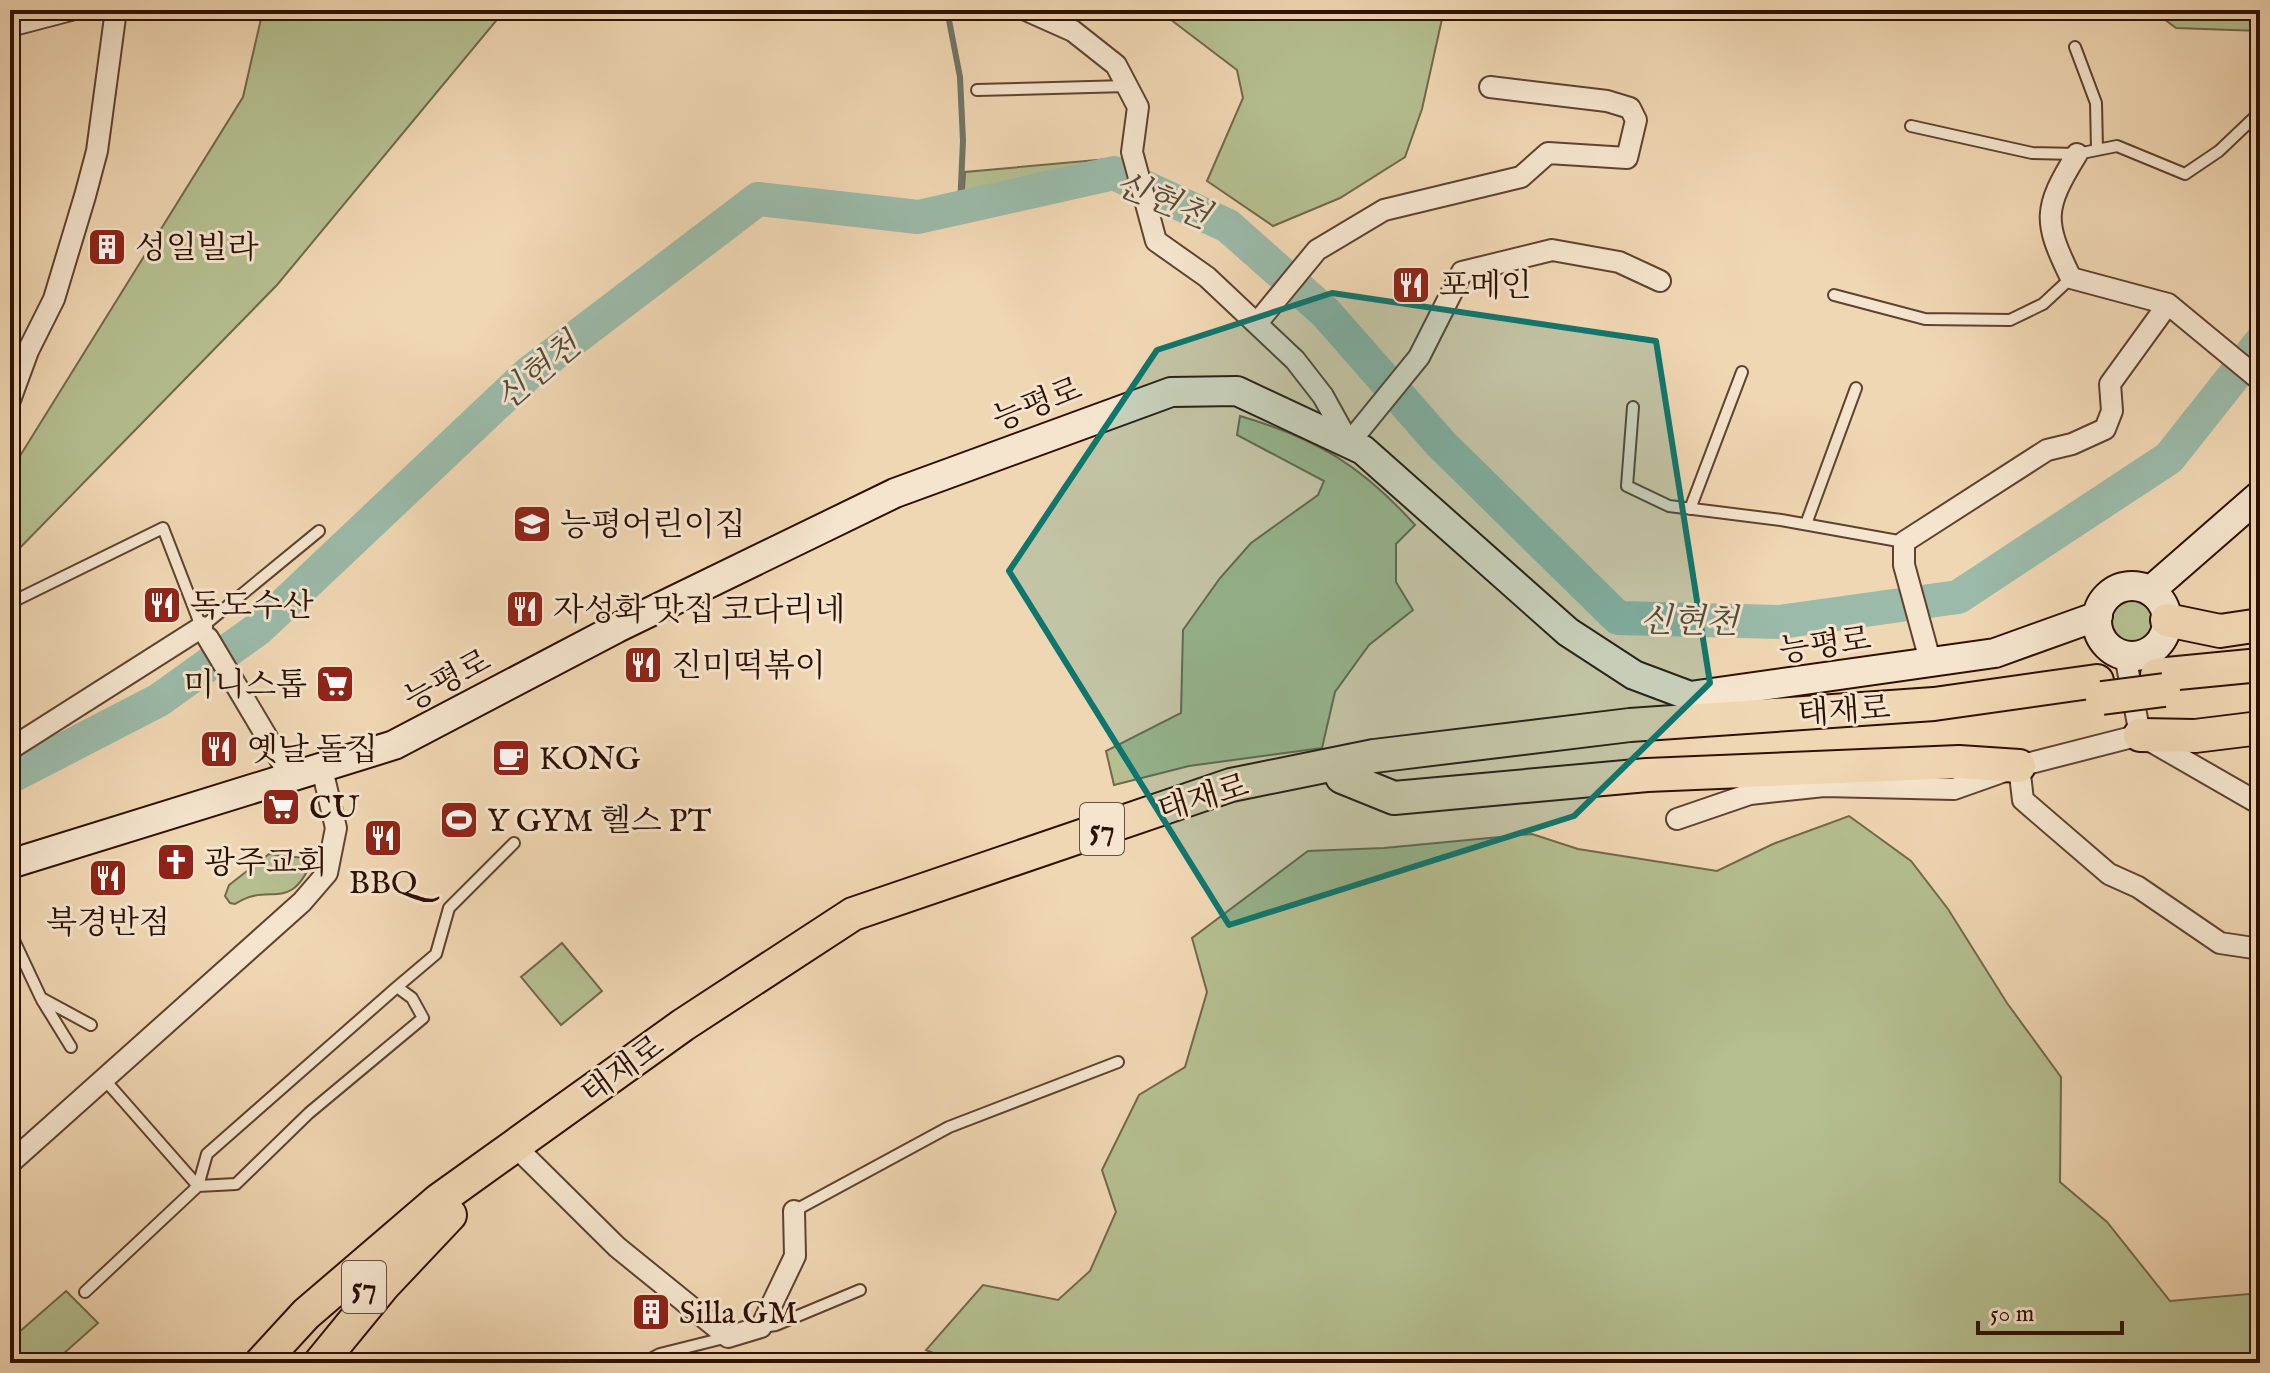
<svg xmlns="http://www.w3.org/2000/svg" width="2270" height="1373" viewBox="0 0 2270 1373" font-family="'IM FELL English','Noto Serif KR',serif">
<rect width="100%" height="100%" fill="#f0d7b3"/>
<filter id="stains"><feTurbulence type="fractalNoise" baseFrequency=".0025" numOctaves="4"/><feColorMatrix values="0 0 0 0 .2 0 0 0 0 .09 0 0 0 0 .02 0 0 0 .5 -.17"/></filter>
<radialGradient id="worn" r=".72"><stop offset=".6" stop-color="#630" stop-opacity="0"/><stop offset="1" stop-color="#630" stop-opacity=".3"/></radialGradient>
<!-- green -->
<path fill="#b5bf90" stroke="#72684a" stroke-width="2" d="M263 10H505L277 285 10 558V472L243 97Z
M1158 10H1444L1422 109 1405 157 1340 198 1273 226 1207 181 1243 98 1237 70Z
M2152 10H2260V31L2176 28Z
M1119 158 1122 170 963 204 965 172Z
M1240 416C1316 438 1362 466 1415 525L1396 544V582L1413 610 1369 645 1335 692 1322 748 1189 766 1114 785 1106 751 1181 713 1183 630 1220 578 1251 543 1318 495 1324 481 1237 435Z
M2107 621a25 25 0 1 1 50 0a25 25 0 1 1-50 0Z
M1849 816 1911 861 1948 909 2007 1003 2061 1077 2060 1182 2107 1222 2170 1301 2260 1293V1363H957L926 1350 983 1285 1058 1300 1090 1271 1116 1212 1102 1170 1139 1095 1185 1067 1207 992 1192 938 1308 851 1384 848 1532 834 1578 849 1717 871 1773 844Z
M269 854 313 859C289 916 271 880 235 904L230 903 225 896 229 885Z
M562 943 602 991 561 1025 521 977Z
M66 1291 98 1323 53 1363H10V1340Z"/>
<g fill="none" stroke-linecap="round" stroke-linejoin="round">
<!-- stream -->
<path stroke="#6f7667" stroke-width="6" d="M947 10 960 77 963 141 960 207"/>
<!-- river -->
<path stroke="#9bbaa9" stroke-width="34" d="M10 777 159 700 258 629 529 373 758 199 918 217 1114 173 1228 226 1325 312 1441 444 1618 618 1780 622 1958 597 2169 458 2260 343"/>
<!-- service casing -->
<g stroke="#5e422f" stroke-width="14">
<path id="service" d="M2075 47 2096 103 2097 149
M977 90 1127 86
M1911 126 2032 153 2077 154 2117 146 2185 174 2219 151 2260 112
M1834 295 1925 319 2010 320 2043 304 2071 278
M1633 407 1627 486 1669 506 1781 520 1904 542
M1690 509 1742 372
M1806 524 1856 388
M10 603 163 528 202 629
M202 627 319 531
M10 932 41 998 91 1025
M397 987 412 998 423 1018 309 1113 236 1184 198 1186 207 1154Z
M397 987 436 954 449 908 514 843
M42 1000 71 1047
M794 1211 949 1127 1118 1062
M85 1292 198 1186 104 1079
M762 1327 776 1325 860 1290
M643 1363 660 1354 728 1337"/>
</g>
<!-- minor casing -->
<g stroke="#5e422f" stroke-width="24">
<path id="minor" d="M1026 10 1073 31 1116 65 1138 107 1132 152 1156 241 1207 277 1295 360 1323 396 1349 443 1419 357 1462 272 1552 250 1619 262 1660 281
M10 26 71 10
M2077 154C2043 209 2043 221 2071 278L2168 304 2260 380
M1257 323 1317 250 1384 210 1521 177 1548 153 1627 158 1636 120 1630 108 1607 101 1490 87
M10 400 28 351 54 299 85 196 97 151 116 10
M208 638 290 776
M2125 655 2140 735 2260 804
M1931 664 1904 565V542L2047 450 2072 444 2105 429 2112 411 2110 384 2168 304
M10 749 202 627
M2019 766 2023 800 2109 874 2138 887 2220 943 2260 949
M1677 819 1750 794 1824 786 1954 789 2019 766 2140 735
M524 1155 617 1247 728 1337 761 1327 795 1256 794 1211
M10 1163 302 902 327 873 336 828 322 769"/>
</g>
<!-- secondary casing -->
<g stroke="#2e1003" stroke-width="32">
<path id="secondary" d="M2097 621a35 35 0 1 1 70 0a35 35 0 1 1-70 0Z
M2150 591 2260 495
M10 864 394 745 617 628 895 493 1171 392 1237 391 1363 450 1568 632 1634 675 1690 696 1995 653 2098 616"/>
</g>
<!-- trunk casing -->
<g stroke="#2e1003" stroke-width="36">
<path id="trunk" d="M2167 620 2220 631 2260 625
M2157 675 2260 665
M2140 735 2195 736 2260 728
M1342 777 1394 798 1647 775 1959 762 2019 766
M261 1363 306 1314 439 1200 683 1025 853 914 1231 785 1374 756 1630 725 1934 704 2097 681
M320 1363 383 1286 450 1215"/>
</g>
<!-- service -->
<use href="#service" stroke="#f5e5ce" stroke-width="10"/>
<!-- minor -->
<use href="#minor" stroke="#f5e5ce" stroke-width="20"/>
<!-- secondary -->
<use href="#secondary" stroke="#f5e5ce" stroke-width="28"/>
<!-- trunk -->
<use href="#trunk" stroke="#f0d7b3" stroke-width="32"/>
<!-- trunk-bridge casing -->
<g stroke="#2e1003" stroke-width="36" stroke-linecap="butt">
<path id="trunk-bridge" d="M2102 698 2164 690"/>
</g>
<!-- trunk-bridge -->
<use href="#trunk-bridge" stroke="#f0d7b3" stroke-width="32"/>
</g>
<!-- marked area -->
<path fill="#0f766e" fill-opacity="0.2" stroke="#0f766e" stroke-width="6" stroke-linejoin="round" d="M1332 293 1656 341 1710 683 1574 816 1229 925 1009 571 1157 350Z"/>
<!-- icons -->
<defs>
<g id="building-square" transform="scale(2)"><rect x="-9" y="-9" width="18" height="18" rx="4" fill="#8f2418" stroke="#f5e5ce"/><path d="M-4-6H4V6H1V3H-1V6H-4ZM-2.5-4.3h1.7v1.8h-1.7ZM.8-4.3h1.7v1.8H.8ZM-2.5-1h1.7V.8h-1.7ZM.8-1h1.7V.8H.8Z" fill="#fff"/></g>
<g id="restaurant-square" transform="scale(2)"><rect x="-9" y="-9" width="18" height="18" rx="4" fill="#8f2418" stroke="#f5e5ce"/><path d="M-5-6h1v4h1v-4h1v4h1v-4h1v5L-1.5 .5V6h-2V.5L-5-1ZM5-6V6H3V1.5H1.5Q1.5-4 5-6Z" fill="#fff"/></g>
<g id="school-square" transform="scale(2)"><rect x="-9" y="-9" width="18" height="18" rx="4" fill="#8f2418" stroke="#f5e5ce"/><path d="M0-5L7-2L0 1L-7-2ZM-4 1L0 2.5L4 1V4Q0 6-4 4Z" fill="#fff"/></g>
<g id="supermarket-square" transform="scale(2)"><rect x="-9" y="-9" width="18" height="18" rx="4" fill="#8f2418" stroke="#f5e5ce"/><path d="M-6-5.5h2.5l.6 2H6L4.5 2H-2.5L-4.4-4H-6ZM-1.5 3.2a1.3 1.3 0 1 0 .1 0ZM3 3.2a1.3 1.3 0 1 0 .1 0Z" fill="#fff"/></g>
<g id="cafe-square" transform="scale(2)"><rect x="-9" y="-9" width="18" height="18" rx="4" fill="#8f2418" stroke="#f5e5ce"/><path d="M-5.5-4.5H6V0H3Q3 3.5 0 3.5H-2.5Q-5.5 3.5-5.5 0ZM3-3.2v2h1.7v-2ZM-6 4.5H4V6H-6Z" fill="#fff"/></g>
<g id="stadium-square" transform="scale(2)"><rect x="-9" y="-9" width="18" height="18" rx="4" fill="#8f2418" stroke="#f5e5ce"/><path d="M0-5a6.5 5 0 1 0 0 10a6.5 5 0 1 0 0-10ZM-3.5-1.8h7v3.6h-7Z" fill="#fff"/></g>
<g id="church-square" transform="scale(2)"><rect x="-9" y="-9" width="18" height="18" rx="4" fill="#8f2418" stroke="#f5e5ce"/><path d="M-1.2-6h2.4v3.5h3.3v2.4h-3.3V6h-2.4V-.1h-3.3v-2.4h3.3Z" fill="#fff"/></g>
</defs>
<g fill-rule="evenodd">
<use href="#building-square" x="107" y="247"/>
<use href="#restaurant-square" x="1411" y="285"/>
<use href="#school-square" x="532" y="524"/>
<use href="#restaurant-square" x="162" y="605"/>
<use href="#restaurant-square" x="525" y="609"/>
<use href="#restaurant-square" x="643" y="665"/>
<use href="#supermarket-square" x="335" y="684"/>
<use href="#restaurant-square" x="219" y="749"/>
<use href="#cafe-square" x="511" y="758"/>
<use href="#supermarket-square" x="281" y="807"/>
<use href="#stadium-square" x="459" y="820"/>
<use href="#restaurant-square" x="383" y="838"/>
<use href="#church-square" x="176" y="862"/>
<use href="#restaurant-square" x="108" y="878"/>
<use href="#building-square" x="651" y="1312"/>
</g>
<g text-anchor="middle" stroke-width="6" stroke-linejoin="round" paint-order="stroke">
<!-- shield labels -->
<g fill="#f5e5ce" stroke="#6a5040" stroke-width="2">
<rect x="1080" y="803" width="44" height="52" rx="6"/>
<rect x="342" y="1261" width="44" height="52" rx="6"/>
</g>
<g font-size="30" font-weight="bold" fill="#2e1003">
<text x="1102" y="839">57</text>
<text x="364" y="1297">57</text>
</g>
<!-- poi labels -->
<g font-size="32" fill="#2e1003" stroke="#f5e5ce" text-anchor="start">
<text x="135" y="258">성일빌라</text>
<text x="1439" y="296">포메인</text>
<text x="560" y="535">능평어린이집</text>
<text x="190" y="616">독도수산</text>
<text x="553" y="620">자성화 맛집 코다리네</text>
<text x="671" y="676">진미떡볶이</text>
<text x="307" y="695" text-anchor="end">미니스톱</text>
<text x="247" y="760">옛날 돌집</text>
<text x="539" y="769">KONG</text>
<text x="309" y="818">CU</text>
<text x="487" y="831">Y GYM 헬스 PT</text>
<text x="204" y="873">광주교회</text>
<text x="383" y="893" text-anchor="middle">BBQ</text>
<text x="108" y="933" text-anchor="middle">북경반점</text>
<text x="679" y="1323">Silla GM</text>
</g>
<!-- street labels -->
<g font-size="32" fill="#2e1003" stroke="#f5e5ce">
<text transform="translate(1037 403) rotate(-21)" y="11">능평로</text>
<text transform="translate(1825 644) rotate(-8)" y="11">능평로</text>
<text transform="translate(447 679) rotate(-28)" y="11">능평로</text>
<text transform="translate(1844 710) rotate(-4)" y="11">태재로</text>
<text transform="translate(1203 797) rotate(-17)" y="11">태재로</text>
<text transform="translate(622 1069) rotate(-36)" y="11">태재로</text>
</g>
<!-- water labels -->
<g font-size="34" font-style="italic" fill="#544c3d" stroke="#f5e5ce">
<text transform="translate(1163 199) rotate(22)" y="12">신현천</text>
<text transform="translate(537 371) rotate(-40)" y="12">신현천</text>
<text transform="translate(1689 620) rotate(1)" y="12">신현천</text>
</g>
</g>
<!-- margin -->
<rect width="2270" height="1373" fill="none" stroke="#f0d7b3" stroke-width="40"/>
<rect x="12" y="12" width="2246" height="1349" fill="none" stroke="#2e1003" stroke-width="4"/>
<rect x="20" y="20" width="2230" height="1333" fill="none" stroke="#2e1003" stroke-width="2"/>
<!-- scale -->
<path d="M1978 1321v12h144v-12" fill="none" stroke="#2e1003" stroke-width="4"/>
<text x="1990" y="1321" font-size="24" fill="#2e1003" stroke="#f5e5ce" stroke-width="6" paint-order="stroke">50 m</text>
<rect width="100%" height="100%" filter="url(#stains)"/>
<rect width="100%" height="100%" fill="url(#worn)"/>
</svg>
